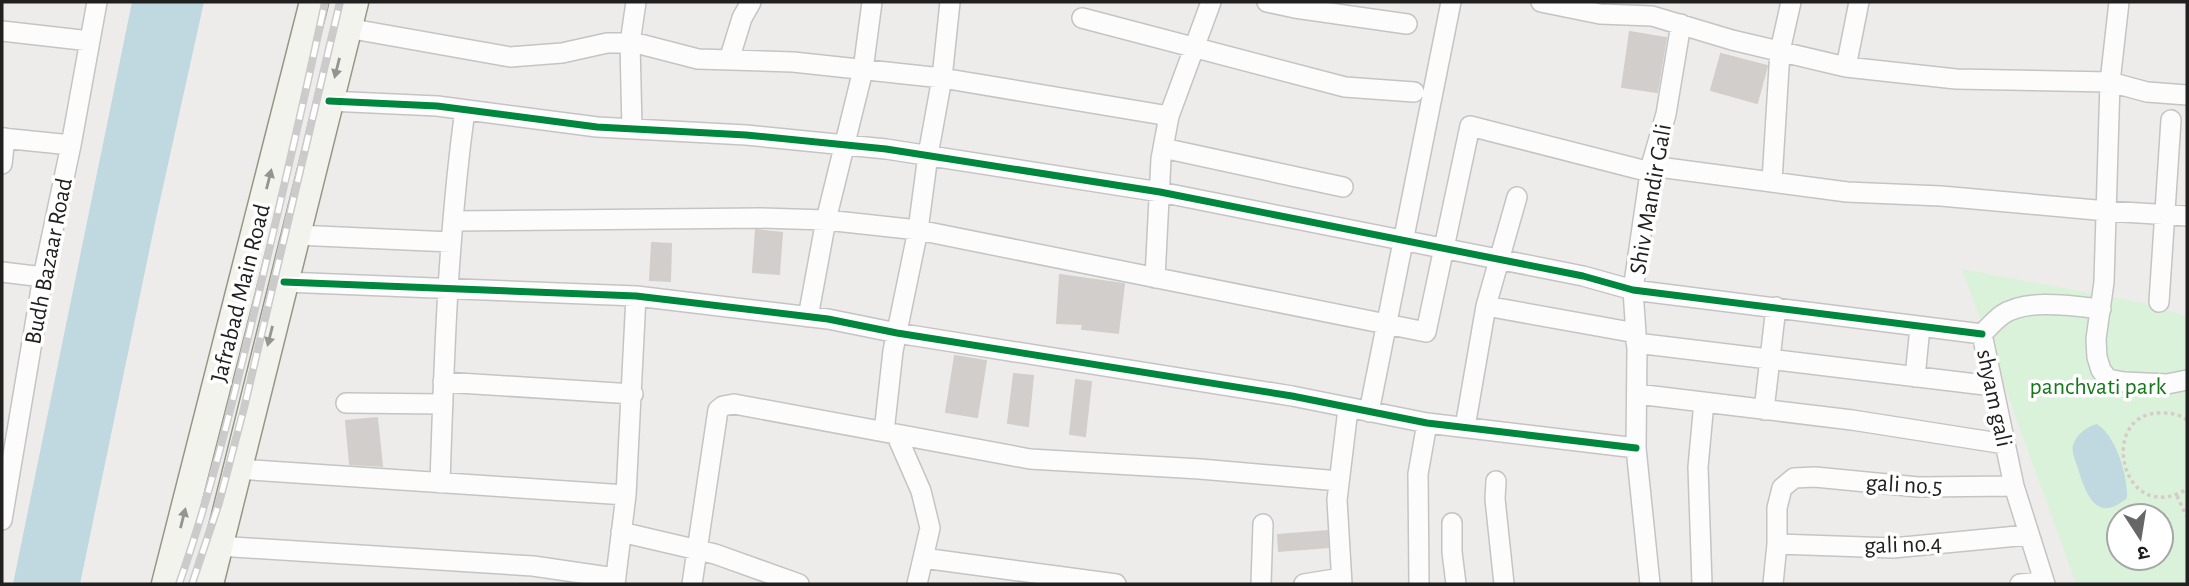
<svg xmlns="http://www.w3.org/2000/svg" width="2189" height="586" viewBox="0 0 2189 586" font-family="'Alegreya Sans','Noto Sans Devanagari',sans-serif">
<rect width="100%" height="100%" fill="#eeecea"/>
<!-- park -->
<path fill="#daf2da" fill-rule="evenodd" d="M1962 269 2139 302 2187 316V584H2076ZM2119 516H2161V558H2119Z"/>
<!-- water -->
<path fill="#c0d8df" d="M132 2H204L155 223 80 584H13Z
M2097 424C2116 436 2128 476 2127 498 2098 523 2087 497 2079 472 2077 464 2071 453 2073 445 2076 435 2087 426 2097 424Z"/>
<!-- building -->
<path fill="#d1cecc" stroke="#d1cecb" stroke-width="2" d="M1630 32 1666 38 1657 92 1622 87Z
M1721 54 1767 66 1757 103 1711 90Z
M756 230 782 233 779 274 753 272Z
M652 243 671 244 670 281 650 280Z
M1060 275 1124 284 1118 333 1082 329 1083 324 1057 323Z
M955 356 986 361 977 417 946 412Z
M1014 374 1033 376 1028 426 1008 423Z
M1076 380 1091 382 1085 436 1070 434Z
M377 418 382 466 350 464 346 421Z
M1327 531 1328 547 1279 551 1278 535Z"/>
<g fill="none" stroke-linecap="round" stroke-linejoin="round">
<!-- street casing -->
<g stroke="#c5c4c4" stroke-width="22">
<path id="street" d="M1267 2 1295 8 1407 24
M1541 2 1600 14 1652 16 1732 40 1846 67 1956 79 2110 82 2147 92 2187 95
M2119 2 2110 82 2104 282 2096 339 2097 357 2101 370 2108 379 2124 382 2167 384 2187 380
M1082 18 1345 87 1414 92
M347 28 510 57 562 53 607 43H636L698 59 793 62 942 78 1169 116
M2 31 90 41
M729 60 742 18 751 2
M1846 67 1859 2
M329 101 437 106 597 127 746 135 886 149 1160 192 1583 276 1633 290 1982 334
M632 129 630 43 636 2
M2 138 71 145
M1163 148 1343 187
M2 164 5 138
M1651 166 1847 192 1941 196 2107 211 2187 216
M1772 181 1780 51 1791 2
M453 221 760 218 826 220 918 230 1426 332 1470 126 1650 172
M296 235 451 242
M2 272 43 277
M1155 278 1161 159 1169 116 1211 2
M284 282 636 296 828 319 897 333 1292 396 1427 423 1636 448
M2159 302 2171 120
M1486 306 1517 197
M808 317 826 220 863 70 872 2
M1636 343 1993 386
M1915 377 1920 327
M443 382 633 394
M1637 394 1852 420 2005 444
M346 403 443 404
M1764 410 1776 307
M1369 412 1451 2
M1465 427 1486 306 1636 333
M884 432 893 351 918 230 928 155 942 78 950 2
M896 434 921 491 930 528 917 584
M237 469 626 495
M1496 481 1495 499 1504 584
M440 483C444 358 448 233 465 110
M2 520 43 277 71 145 97 2
M1452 523V552L1456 584
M621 532 715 554 799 584
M1777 544 1893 548 2028 535
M218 546 533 566 615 578
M923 558 1116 584
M615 584 626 495 636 296
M692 584 718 410 723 406 734 404 1030 459 1200 469 1339 481
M1261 584 1263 524
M1304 584 1341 578
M1342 584 1337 500 1348 409
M1419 584 1418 474 1427 423
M1650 584 1636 448 1637 349 1633 290 1651 166 1666 114 1681 24
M1702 584 1698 467 1704 402
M1773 584 1777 544V508L1782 488 1794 478 1815 477 1918 487 2014 486
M2020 584 2044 582
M2045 584 2014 486 1982 334C1988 328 1995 320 2002 315 2026 298 2073 306 2101 309"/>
</g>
<!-- secondary casing -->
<g stroke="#959783" stroke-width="31">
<path id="secondary" d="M166 584 314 2
M209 584 354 2"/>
</g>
<!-- path -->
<path stroke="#d7cbc9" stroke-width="3.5" stroke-dasharray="3.5 3.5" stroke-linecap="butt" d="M2187 420C2179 414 2171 413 2162 413 2096 411 2121 529 2187 489
M2177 496 2187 517"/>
<!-- street -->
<use href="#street" stroke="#fcfcfc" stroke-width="19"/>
<!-- secondary -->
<use href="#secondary" stroke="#f3f3ed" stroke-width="28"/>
<!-- rail casing -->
<g stroke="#cbcbcb" stroke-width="8">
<path id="rail" d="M179 584C210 496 232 404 254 313 279 209 303 106 325 2
M192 584 219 503 244 408 340 2"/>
</g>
<!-- rail -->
<use href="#rail" stroke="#fff" stroke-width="5" stroke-dasharray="16" stroke-linecap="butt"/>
<!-- cycleway casing -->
<g stroke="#fff" stroke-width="11">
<path id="cycleway" d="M329 101 437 106 597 127 746 135 886 149 1160 192 1583 276 1633 290 1982 334
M284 282 636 296 828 319 897 333 1292 396 1427 423 1636 448"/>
</g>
<!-- cycleway -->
<use href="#cycleway" stroke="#00873e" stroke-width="7"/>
</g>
<!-- one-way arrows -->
<defs><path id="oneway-solid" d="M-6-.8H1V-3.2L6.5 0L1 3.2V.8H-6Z" transform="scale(1.75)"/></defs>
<g fill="#949491">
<use href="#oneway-solid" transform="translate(337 68) rotate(104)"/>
<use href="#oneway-solid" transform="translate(269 179) rotate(-76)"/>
<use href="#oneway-solid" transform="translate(270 336) rotate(104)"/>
<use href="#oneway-solid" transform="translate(183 518) rotate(-76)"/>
</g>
<g text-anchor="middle" stroke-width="7" stroke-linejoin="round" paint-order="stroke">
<!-- street labels -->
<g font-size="24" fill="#202020" stroke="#fff">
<text transform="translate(1650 199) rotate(-80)" y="8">Shiv Mandir Gali</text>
<text transform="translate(48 261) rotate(-79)" y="8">Budh Bazaar Road</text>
<text transform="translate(240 293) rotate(-76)" y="8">Jafrabad Main Road</text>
<text transform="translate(1995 398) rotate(78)" y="8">shyam gali</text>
<text transform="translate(1904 484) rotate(3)" y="8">gali no.5</text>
<text transform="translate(1903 544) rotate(-2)" y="8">gali no.4</text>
</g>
<!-- park labels -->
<g font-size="24" fill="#15781d" stroke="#fff">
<text x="2098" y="394">panchvati park</text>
</g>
</g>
<!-- border -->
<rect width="2189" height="586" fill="none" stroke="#202020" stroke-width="7"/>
<!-- north arrow -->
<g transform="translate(2140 537) rotate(168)"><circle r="33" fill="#ffffff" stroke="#a6a6a6" stroke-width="2"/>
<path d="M0-5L12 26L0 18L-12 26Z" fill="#686767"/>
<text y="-10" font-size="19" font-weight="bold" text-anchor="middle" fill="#202020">उ</text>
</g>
</svg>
